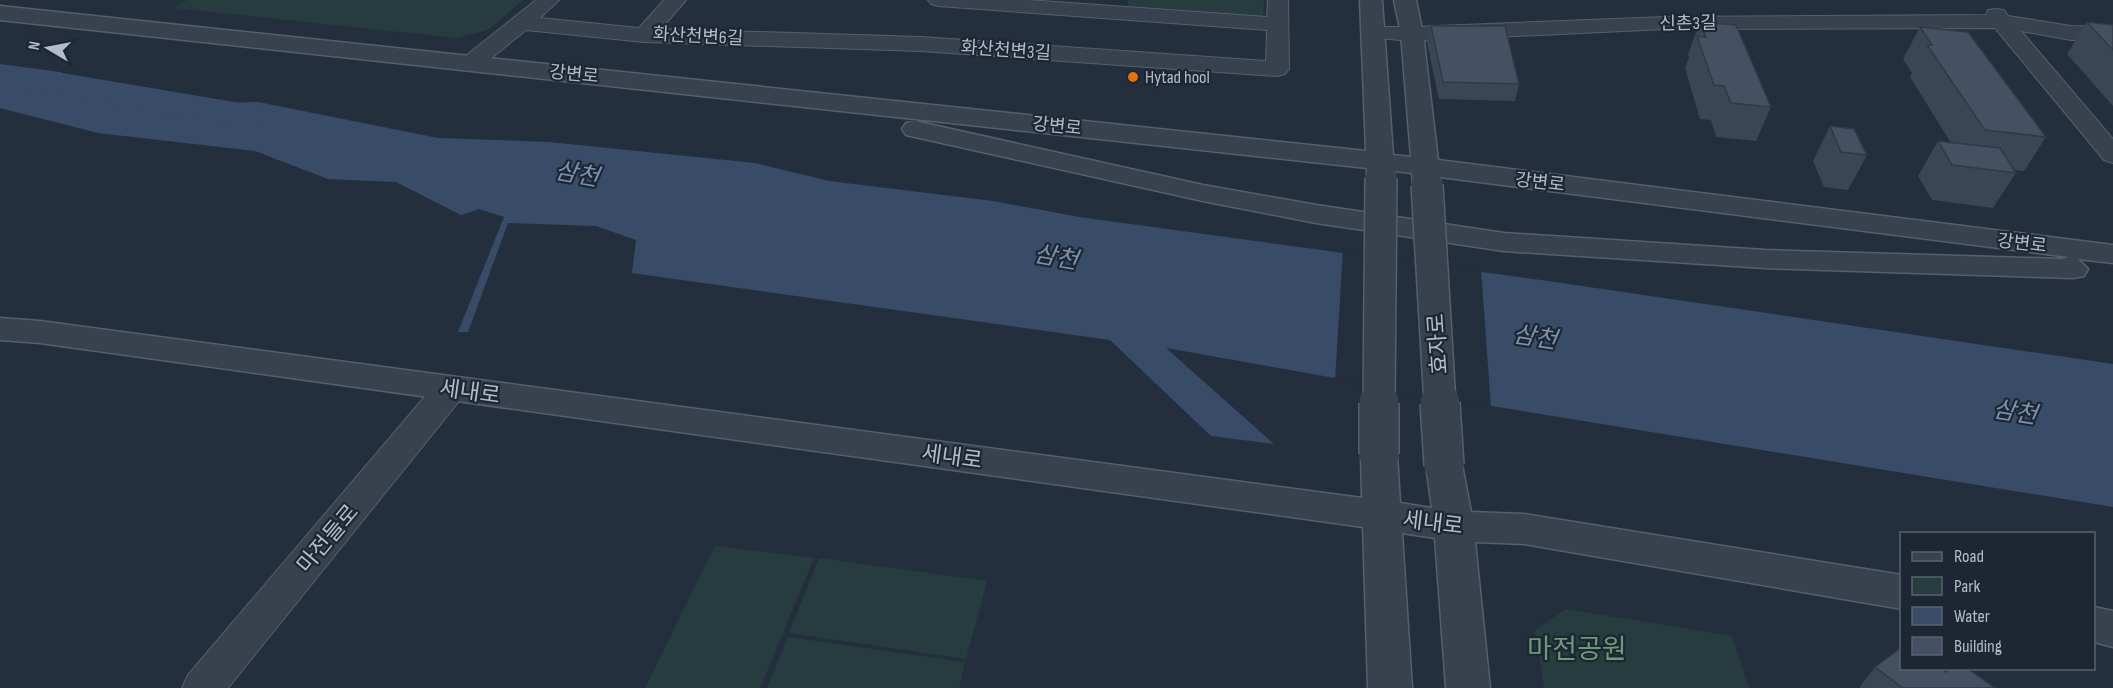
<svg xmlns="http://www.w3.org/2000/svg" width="2113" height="688" viewBox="0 0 2113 688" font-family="'Sofia Sans Condensed','Noto Sans KR',sans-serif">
<rect width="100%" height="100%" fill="#242f3e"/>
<!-- green -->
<path fill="#263c3f" d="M187 0H523L488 30 456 38 174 8Z
M1129 0H1264L1263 19 1127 10Z
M715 546 814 558 760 688H645Z
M819 558 987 581 966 659 789 633Z
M1566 609 1732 636 1749 688H1544L1535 630Z
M788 637 965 662 959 688H767Z"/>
<!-- water -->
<path fill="#394c67" d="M0 64 60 72 132 106 258 102 438 138 549 142 755 163 829 181 993 201 1079 217 1548 281 2113 364V507L1510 409 1166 348 1274 444 1211 436 1110 340 632 273 636 240 596 226 508 223 468 332H458L504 217 479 209 461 215 396 182 328 179 255 151 98 133 0 108Z"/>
<!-- pier -->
<path fill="#242f3e" d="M1343 249 1481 268 1491 408 1335 381Z"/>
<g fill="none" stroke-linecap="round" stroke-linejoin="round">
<!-- river -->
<path fill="#394c67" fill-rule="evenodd" d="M0 68 50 71 246 104 260 108 265 116 260 124 246 128 50 93 0 90Z"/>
<!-- minor casing -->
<g stroke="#565f6c" stroke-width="2">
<path id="minor" d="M536 0H559L540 18 639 28 664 0H686L661 29 921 37 1266 61 1267 30 938 6 931 4 928 0H1028L1267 17 1268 0H1288L1289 69 1285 74 1277 76 921 51 644 42 526 30 479 68H463L460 63 463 58Z
M1996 9 2004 10 2008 16 2071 26 2113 27V41L2071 40 2021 31 2113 139V163L2104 160 1995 28 1665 29 1412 41 1366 37 1363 32 1366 27H1412L1665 17 1986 15 1988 10Z
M451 377 463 380 467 388 463 396 228 688H182L188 675 439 380Z"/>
</g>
<!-- tertiary casing -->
<g stroke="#565f6c" stroke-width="3">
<path id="tertiary" d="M1360 0H1382L1393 155 1411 157 1401 34 1394 0H1416L1423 34 1438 160 2113 245V263L2078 259 2088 269 2084 276 2073 278 1765 268 1504 251 1316 223 1203 201 906 135 902 129 906 123 915 121 1203 185 1316 205 1504 233 1765 250 2061 259 2069 257 1440 177 1441 185 1437 191 1427 193 1417 191 1413 185 1412 173 1394 171 1395 177 1391 183 1381 185 1371 183 1367 177V168L0 20V6L1366 151Z
M0 318 40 321 1362 498 1361 454 1366 445 1379 441 1392 445 1397 454 1400 503 1432 508 1426 465 1431 455 1444 451 1457 455 1462 465 1471 512 1524 514 1902 575V609L1524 544 1475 542 1490 688H1446L1435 538 1402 533 1412 688H1368L1363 527 40 343 0 340Z
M2094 607 2113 611V647L2094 642Z"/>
</g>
<!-- minor -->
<use href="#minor" fill="#38414e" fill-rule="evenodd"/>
<!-- tertiary -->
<use href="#tertiary" fill="#38414e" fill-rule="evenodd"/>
<!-- tertiary-bridge-far1 casing -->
<g stroke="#565f6c" stroke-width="34" stroke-linecap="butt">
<path id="tertiary-bridge-far1" d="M1427 185 1440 404
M1379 404 1381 178"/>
</g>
<!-- tertiary-bridge casing -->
<g stroke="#565f6c" stroke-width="42" stroke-linecap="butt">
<path id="tertiary-bridge" d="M1440 403 1444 465
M1379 454V403"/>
</g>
<!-- tertiary-bridge-far1 -->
<use href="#tertiary-bridge-far1" stroke="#38414e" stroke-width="31"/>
<!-- tertiary-bridge -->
<use href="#tertiary-bridge" stroke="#38414e" stroke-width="39"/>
</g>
<!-- wall -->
<path fill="#3b4654" d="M1700 22 1771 107 1756 141 1716 137 1711 120 1700 119 1685 68 1689 57 1688 54Z
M2087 22 2113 25V106L2067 54Z
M1431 26 1519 84 1515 101 1439 99 1427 43Z
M1920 27 2046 137 2024 171 2014 170 2016 173 1993 208 1932 200 1918 176 1938 141 1951 143 1910 77 1912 73 1903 59Z
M1830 126 1867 155 1848 190 1824 187 1813 161Z
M1875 667 1946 672 1995 688H1859Z"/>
<!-- building -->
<path fill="#455162" stroke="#303945" stroke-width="1.5" d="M1700 22 1736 25 1771 107 1731 103 1724 86 1714 85 1697 36 1706 37Z
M2087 22 2113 25V50Z
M1431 26H1505L1519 84 1443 82Z
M1920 27 1968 32 2046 137 1985 130 1927 45H1932Z
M1830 126 1854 129 1867 155 1841 152Z
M1938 141 2000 148 2016 173 1952 165Z
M1902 647V669H1941L1946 672 1950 669H1968L1995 688H1903L1875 667Z"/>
<!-- markers -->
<circle fill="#e8710a" stroke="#1d2633" stroke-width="2" cx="1133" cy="77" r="6"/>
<g text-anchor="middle" stroke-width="4.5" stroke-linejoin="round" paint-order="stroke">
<!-- far-street labels -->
<g font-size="18" fill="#b4bcc9" stroke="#1d2633">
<text transform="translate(1688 23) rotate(-1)" y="6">신촌3길</text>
<text transform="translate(698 36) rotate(3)" y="6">화산천변6길</text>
<text transform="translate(1006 50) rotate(4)" y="6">화산천변3길</text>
<text transform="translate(574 74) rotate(6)" y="6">강변로</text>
<text transform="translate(1057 126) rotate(6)" y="6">강변로</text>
<text transform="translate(1540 182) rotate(7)" y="6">강변로</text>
<text transform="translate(2022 243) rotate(7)" y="6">강변로</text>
</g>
<!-- far-poi labels -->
<g font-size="18" fill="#b4bcc9" stroke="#1d2633" text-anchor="start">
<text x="1145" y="83">Hytad hool</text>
</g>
<!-- street labels -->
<g font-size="22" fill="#b4bcc9" stroke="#1d2633">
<text transform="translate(1437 344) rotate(-94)" y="8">효자로</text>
<text transform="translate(470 391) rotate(8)" y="8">세내로</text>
<text transform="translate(952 456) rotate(8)" y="8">세내로</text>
<text transform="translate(1433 522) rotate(7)" y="8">세내로</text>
<text transform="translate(327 538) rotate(-50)" y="8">마전들로</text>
</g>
<!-- water labels -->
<g font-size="24" font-style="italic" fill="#7c92b1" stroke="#1d2633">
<text transform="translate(577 174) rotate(10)" y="8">삼천</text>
<text transform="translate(1056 257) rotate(10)" y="8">삼천</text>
<text transform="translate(1535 337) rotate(9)" y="8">삼천</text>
<text transform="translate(2015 412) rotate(9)" y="8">삼천</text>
</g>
<!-- near-park labels -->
<g font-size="27" fill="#6b9a76" stroke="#1d2633">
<text x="1577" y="658">마전공원</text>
</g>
</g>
<!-- legend -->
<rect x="1900" y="532" width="195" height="138" fill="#1d2633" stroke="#59626f" stroke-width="1.5"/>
<rect x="1912" y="552" width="30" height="9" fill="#38414e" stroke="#59626f" stroke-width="1.5"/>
<text x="1954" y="562" font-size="18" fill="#b4bcc9">Road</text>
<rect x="1912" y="577" width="30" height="18" fill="#263c3f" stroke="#59626f" stroke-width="1.5"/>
<text x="1954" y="592" font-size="18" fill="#b4bcc9">Park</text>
<rect x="1912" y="607" width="30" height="18" fill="#394c67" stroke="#59626f" stroke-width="1.5"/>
<text x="1954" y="622" font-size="18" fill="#b4bcc9">Water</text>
<rect x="1912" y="637" width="30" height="18" fill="#455162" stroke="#59626f" stroke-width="1.5"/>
<text x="1954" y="652" font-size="18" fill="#b4bcc9">Building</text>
<!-- north arrow -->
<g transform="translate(48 48) rotate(280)" stroke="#1d2633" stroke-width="4.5" paint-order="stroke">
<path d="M0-4.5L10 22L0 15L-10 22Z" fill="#b4bcc9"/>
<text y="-9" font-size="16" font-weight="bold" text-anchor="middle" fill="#b4bcc9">N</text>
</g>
</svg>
